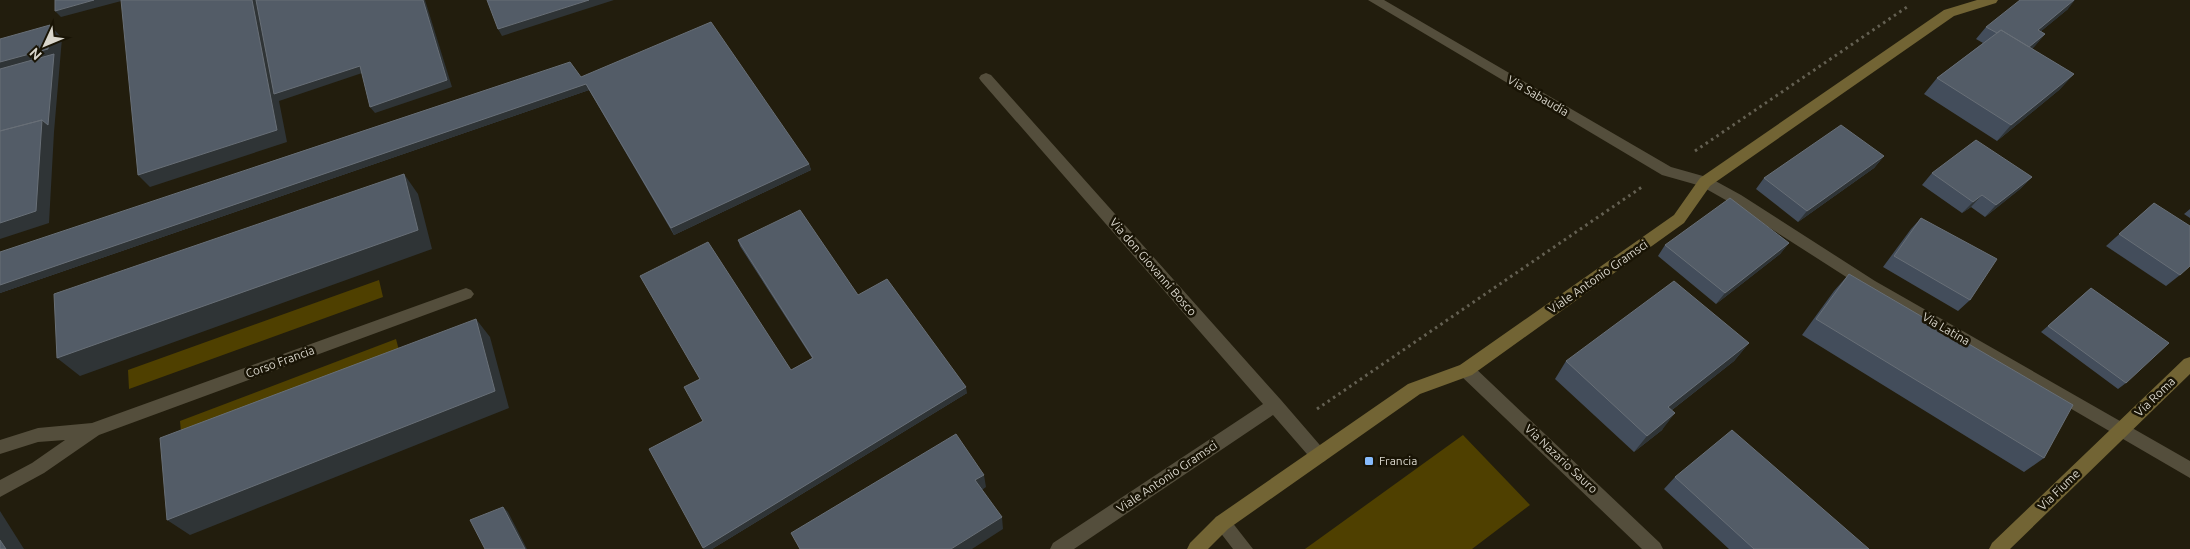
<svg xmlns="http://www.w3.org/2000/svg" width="2190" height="549" viewBox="0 0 2190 549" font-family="Ubuntu,sans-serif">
<rect width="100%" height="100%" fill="#221d0d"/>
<!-- green -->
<path fill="#4f4000" d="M379 280 383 297 129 389 128 370Z
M396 339 401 358 182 442 180 421Z
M1463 435 1530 505 1472 549H1305Z"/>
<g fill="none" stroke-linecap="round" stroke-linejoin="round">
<!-- path -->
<path stroke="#646052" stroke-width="3" stroke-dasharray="2.5 4" stroke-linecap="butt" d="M1695 151 1907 7
M1317 409 1642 187"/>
<!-- street -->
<path fill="#544e3c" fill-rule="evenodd" d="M1368 0H1384L1671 167 1710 178 1741 195 1875 281 2190 461V478L1865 289 1731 203 1701 186 1662 175Z
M986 73 991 75 1281 400 1325 451 1327 456 1325 461 1319 463 1313 461 1273 415 1074 549H1050L1053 543 1263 404 981 81 979 78 981 75Z
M466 288 471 290 474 294 471 298 99 435 44 473 0 497V480L32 463 65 440 38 442 0 454V440L38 428 92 423Z
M1466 363 1472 365 1660 543 1663 549H1642L1460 375 1458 370 1460 365Z
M1222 515 1228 517 1253 549H1233L1213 523 1216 517Z"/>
<!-- secondary -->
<path fill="#726434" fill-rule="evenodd" d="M1977 0H1998L1996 3 1954 16 1710 186 1684 223 1472 375 1420 394 1228 529 1208 549H1187L1190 543 1216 517 1408 384 1460 365 1674 215 1700 178 1944 10Z
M2190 357V374L2010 549H1989L1992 543 2184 359Z"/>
</g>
<!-- wall -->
<path fill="#434d5b" d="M2068 9 2041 31 2045 34 2032 49 2074 74 2059 90 1997 141 1924 94 1937 78 1983 43 1976 39 1986 27Z
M581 77 809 164 811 170 674 235 589 90 0 293V252Z
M1884 156 1874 168 1798 222 1756 189 1764 178Z
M1932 173 2032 177 2020 189 1985 217 1971 207 1962 213 1922 185Z
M2154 203 2180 275 2166 286 2106 246Z
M2190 209V218L2184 214Z
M1921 218 1970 300 1958 311 1883 267 1911 229Z
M738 240 858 295 967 393 712 549H704L703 421 699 379 791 370 812 358 740 246Z
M1789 243 1780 254 1716 304 1658 256 1665 245Z
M1849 274 2044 458 2024 472 1802 335 1834 291Z
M2091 288 2126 383 2118 389 2041 332Z
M1749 343 1734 361 1672 410 1662 430 1634 452 1555 379 1566 361Z
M1675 477 1869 549H1729L1664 489Z"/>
<!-- shaded-wall -->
<path fill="#2f3436" d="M94 0H125L61 17 55 11Z
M252 0H259L360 66 365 72 279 101 287 142 150 187 138 175Z
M423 0H425L452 87 375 113 370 107Z
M589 0H614L502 36 498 29Z
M2074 0H2075L2068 9 2028 42 2038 30Z
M50 25 62 38 54 132 49 223 0 239V62Z
M2045 34 2035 46 2015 63 2025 50Z
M2074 74 2059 90 1997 141 2011 125Z
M586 84 589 90 0 293V285Z
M1884 156 1874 168 1798 222 1807 211Z
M809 164 811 170 674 235 671 228Z
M404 174 418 194 432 249 80 376 57 358Z
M2032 177 2020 189 1985 217 1996 205Z
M1982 195 1971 207 1962 213 1973 202Z
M1789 243 1780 254 1716 304 1725 293Z
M476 319 490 337 509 408 190 535 167 520Z
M1749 343 1734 361 1654 424 1668 407Z
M966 387 967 393 712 549H704L703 548Z
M1675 413 1662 430 1634 452 1647 436Z
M984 475 986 487 978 493 975 480Z
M503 507 508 512 527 549H525Z
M0 511 24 549H6L0 540Z
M1002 517 1003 529 972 549H951Z"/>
<!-- building -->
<path fill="#535c67" stroke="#686f77" d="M55 0H94L55 11Z
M121 0H252L277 130 138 175Z
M256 0H423L447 80 370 107 360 66 274 94Z
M487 0H589L498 29Z
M2020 0H2074L2038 30 2045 34 2029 47 2001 30 1997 33 1986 27Z
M711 22 809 164 671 228 586 84 0 285V252L570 62 581 77Z
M50 25 48 49 0 62V39Z
M2001 30 2074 74 2011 125 1937 78Z
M54 54 48 125 42 120 0 131V69Z
M42 120 36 211 0 223V131Z
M1841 125 1884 156 1807 211 1764 178Z
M1976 140 2032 177 1996 205 1982 195 1973 202 1932 173Z
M404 174 418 230 57 358 54 294Z
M1730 198 1789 243 1725 293 1665 245Z
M2154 203 2190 226V266L2180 275 2119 234Z
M800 210 858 295 887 279 966 387 703 548 649 449 703 421 684 387 700 379 640 276 708 242 791 370 813 358 738 240Z
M1921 218 1997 259 1970 300 1894 256Z
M1849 274 2073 405 2044 458 1816 319Z
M1674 281 1749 343 1668 407 1675 413 1647 436 1566 361Z
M2091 288 2169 343 2126 383 2048 326Z
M476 319 495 391 167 520 160 438Z
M1732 430 1869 549H1754L1675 477Z
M956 434 984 475 975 480 1002 517 951 549H800L791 533Z
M503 507 525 549H485L470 520Z
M0 540 6 549H0Z"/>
<!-- markers -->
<rect fill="#87bbfc" stroke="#191405" stroke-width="2" x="1364" y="456" width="10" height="10" rx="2.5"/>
<g text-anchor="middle" stroke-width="5" stroke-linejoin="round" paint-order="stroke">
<!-- street labels -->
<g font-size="12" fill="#d9d6cc" stroke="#191405">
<text transform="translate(1538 96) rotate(30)" y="4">Via Sabaudia</text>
<text transform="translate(1153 267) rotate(49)" y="4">Via don Giovanni Bosco</text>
<text transform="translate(1598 277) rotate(-35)" y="4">Viale Antonio Gramsci</text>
<text transform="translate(1946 329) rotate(30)" y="4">Via Latina</text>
<text transform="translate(280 362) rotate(-20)" y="4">Corso Francia</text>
<text transform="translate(2155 397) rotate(-44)" y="4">Via Roma</text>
<text transform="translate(1561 459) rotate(43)" y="4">Via Nazario Sauro</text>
<text transform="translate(1167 477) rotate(-34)" y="4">Viale Antonio Gramsci</text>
<text transform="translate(2059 490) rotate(-44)" y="4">Via Fiume</text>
</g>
<!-- poi labels -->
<g font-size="12" fill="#d9d6cc" stroke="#191405" text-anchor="start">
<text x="1379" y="465">Francia</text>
</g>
</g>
<!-- north arrow -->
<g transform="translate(45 45) rotate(226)" stroke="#191405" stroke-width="4" paint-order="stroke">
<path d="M0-4L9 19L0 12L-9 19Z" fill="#d9d6cc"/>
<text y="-8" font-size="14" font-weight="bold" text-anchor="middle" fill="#d9d6cc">N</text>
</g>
</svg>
